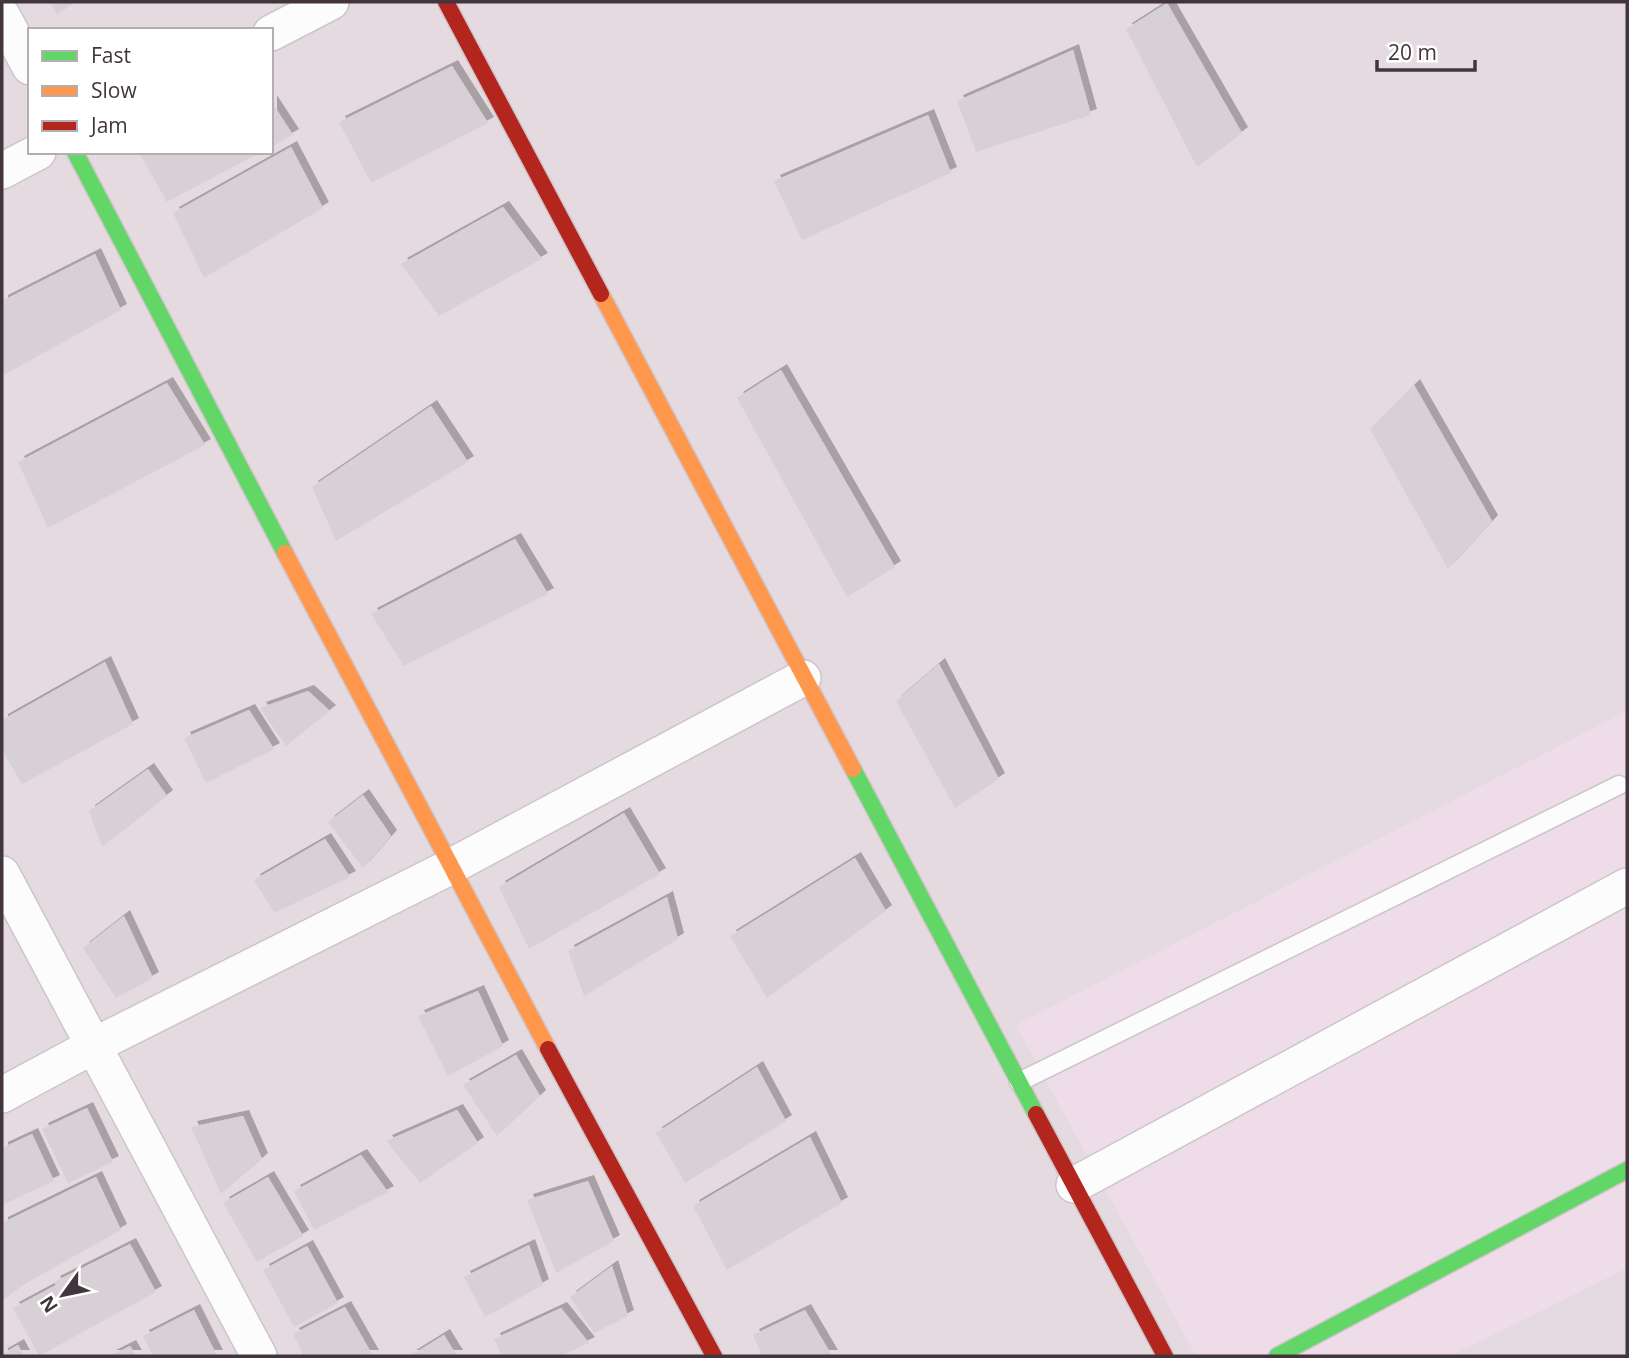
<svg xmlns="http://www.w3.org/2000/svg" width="1629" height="1358" viewBox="0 0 1629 1358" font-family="'Open Sans',sans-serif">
<defs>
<filter id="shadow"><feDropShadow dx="6" dy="-6" stdDeviation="0" flood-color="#0004"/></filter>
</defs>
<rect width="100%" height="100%" fill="#ede8eb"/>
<!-- residential -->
<path fill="#e5dae0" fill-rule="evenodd" d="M2 2H1627V1356H2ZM30 30H271V152H30Z"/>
<!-- commercial -->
<path fill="#efdce9" d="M1627 711V1268L1450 1356H1196L1016 1025Z"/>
<!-- building -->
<path fill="#d7d1d5" filter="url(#shadow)" d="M50 2H75L57 15Z
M1167 3 1242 133 1197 167 1126 29Z
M1073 50 1091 115 976 152 957 101Z
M452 66 488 123 371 183 339 122Z
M271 101 293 135 271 147Z
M928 115 951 173 802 240 774 181Z
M291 147 323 208 204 278 173 213Z
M139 152H261L167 202Z
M503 207 542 259 439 316 401 264Z
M95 254 121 310 2 376V301Z
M781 370 895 567 847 597 737 398Z
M167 383 205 445 48 528 18 462Z
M1414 385 1492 521 1448 569 1370 429Z
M431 406 468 462 336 541 312 487Z
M515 539 548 594 404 666 371 614Z
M105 662 133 724 22 784 2 750V720Z
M939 664 999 779 955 808 896 701Z
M308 691 330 711 286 746 260 708Z
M249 710 274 749 206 783 184 738Z
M148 769 167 796 102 847 89 811Z
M363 795 391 836 363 868 328 822Z
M624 813 660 874 529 949 499 887Z
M325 839 350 877 274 913 254 880Z
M855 858 886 911 767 998 730 936Z
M667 897 678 939 584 996 568 951Z
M124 916 153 978 116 998 83 948Z
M478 991 503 1046 448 1076 418 1016Z
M516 1055 540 1096 497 1136 463 1085Z
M757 1067 786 1121 685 1183 656 1133Z
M87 1108 113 1162 68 1183 42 1129Z
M457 1110 478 1143 420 1183 386 1141Z
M243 1116 262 1159 221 1194 191 1127Z
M32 1134 54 1181 2 1205V1148Z
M810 1137 842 1203 727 1270 693 1206Z
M361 1155 388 1192 314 1230 294 1191Z
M96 1177 121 1230 23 1285 2 1301V1223Z
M268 1177 303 1236 257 1262 223 1203Z
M588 1181 614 1241 556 1273 527 1200Z
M130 1244 156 1292 39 1356 13 1308 56 1285 54 1282Z
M529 1245 543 1285 485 1317 464 1277Z
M307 1246 338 1303 294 1327 263 1270Z
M612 1266 628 1316 594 1333 570 1297Z
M345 1307 373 1356H304L293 1334Z
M561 1308 589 1343 561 1356H502L494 1339Z
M194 1310 217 1356H153L143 1336Z
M805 1310 832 1356H762L753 1335Z
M444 1335 457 1356H410Z
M18 1345 24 1356H2V1354Z
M130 1346 136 1356H110Z"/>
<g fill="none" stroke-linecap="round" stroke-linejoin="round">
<!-- lane casing -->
<g stroke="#cbc6c9" stroke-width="21">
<path id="lane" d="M1019 1082 1619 785"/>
</g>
<!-- street casing -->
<g stroke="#cbc6c9" stroke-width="38">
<path id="street" d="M2 15 30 67
M271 33 331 2
M2 171 38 152
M2 874 259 1356
M2 1095 93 1046 450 867 803 678
M1074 1185 1627 886"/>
</g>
<!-- fast casing -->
<g stroke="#d0c4cb" stroke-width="19">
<path id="fast" d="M75 152 285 553
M853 769 1036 1114
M1277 1356 1627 1170"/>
</g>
<!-- slow casing -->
<g stroke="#d0c4cb" stroke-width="19">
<path id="slow" d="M601 294 853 769
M285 553 548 1049"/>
</g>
<!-- jam casing -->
<g stroke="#d0c4cb" stroke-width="19">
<path id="jam" d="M446 2 601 294
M548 1049 714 1356
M1036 1114 1165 1356"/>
</g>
<!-- lane -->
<use href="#lane" stroke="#fcfcfc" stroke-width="18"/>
<!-- street -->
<use href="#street" stroke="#fcfcfc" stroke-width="35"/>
<!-- fast -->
<use href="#fast" stroke="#63d668" stroke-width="16"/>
<!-- slow -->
<use href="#slow" stroke="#ff974d" stroke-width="16"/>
<!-- jam -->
<use href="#jam" stroke="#b3261e" stroke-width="16"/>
</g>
<!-- border -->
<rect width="1629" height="1358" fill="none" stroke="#42353e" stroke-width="7"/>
<!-- legend -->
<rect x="28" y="28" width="245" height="126" fill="#ffffff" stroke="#b3aeb2" stroke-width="2"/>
<rect x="42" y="51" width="35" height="10" fill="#63d668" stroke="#b3aeb2" stroke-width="2"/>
<text x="91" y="63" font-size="21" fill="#42353e">Fast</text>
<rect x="42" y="86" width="35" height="10" fill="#ff974d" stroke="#b3aeb2" stroke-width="2"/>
<text x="91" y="98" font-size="21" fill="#42353e">Slow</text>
<rect x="42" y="121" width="35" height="10" fill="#b3261e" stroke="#b3aeb2" stroke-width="2"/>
<text x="91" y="133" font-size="21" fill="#42353e">Jam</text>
<!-- north arrow -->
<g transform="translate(63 1295) rotate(237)" stroke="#ffffff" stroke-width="5" paint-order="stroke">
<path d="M0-5L12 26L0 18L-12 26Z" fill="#42353e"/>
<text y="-10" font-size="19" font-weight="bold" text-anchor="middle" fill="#42353e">N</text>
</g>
<!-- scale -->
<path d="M1377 60v10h98v-10" fill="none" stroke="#42353e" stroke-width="3.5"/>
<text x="1388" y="60" font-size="21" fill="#42353e" stroke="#ffffff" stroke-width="5" paint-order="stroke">20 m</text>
</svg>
